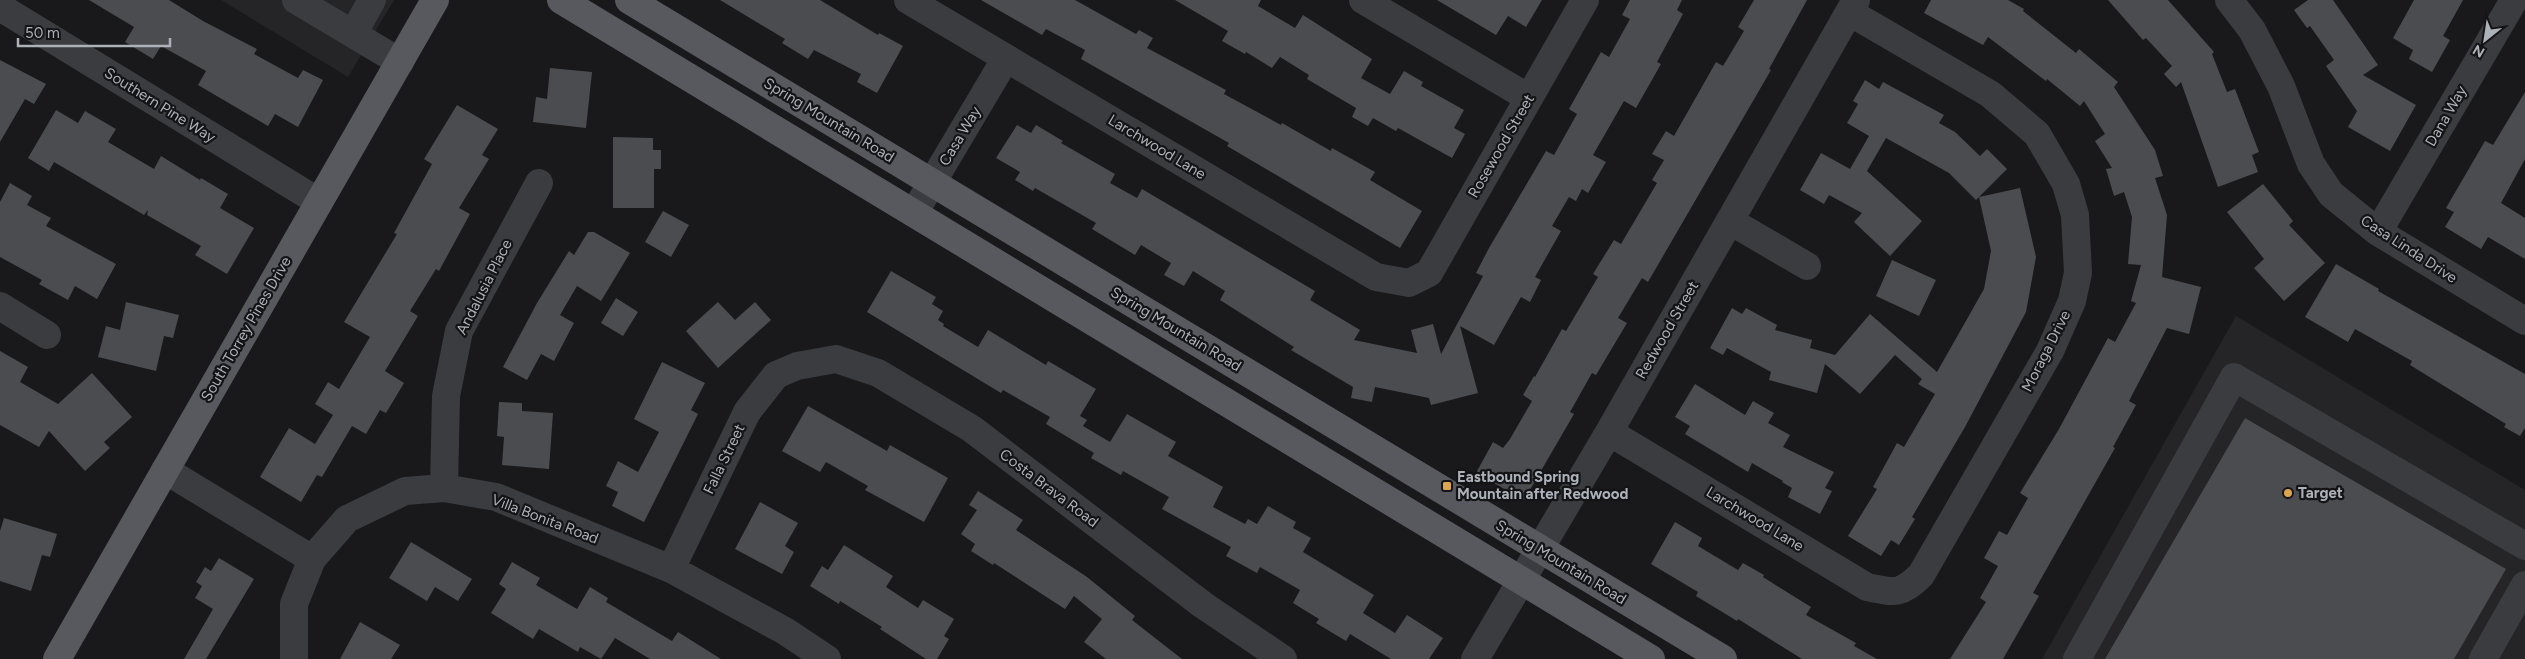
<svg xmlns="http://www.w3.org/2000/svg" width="2525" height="659" viewBox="0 0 2525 659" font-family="Figtree,sans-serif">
<rect width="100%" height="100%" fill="#19191b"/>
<!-- built -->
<path fill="#252528" d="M221 0H394L348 77Z
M2236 316 2525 490V659H2042Z"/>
<!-- building -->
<path fill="#4b4c50" d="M89 0H169L203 21 257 49 254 54 298 78 303 70 323 80 298 127 275 114 268 126 198 85 206 71 161 46 153 59 125 42 134 27Z
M720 0H820L878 35 879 33 903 46 877 93 857 82 861 74 814 50 808 59 782 43 785 39Z
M981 0H1075L1136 34 1139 30 1153 38 1147 48 1226 90 1224 94 1281 125 1282 123 1331 151 1332 148 1375 172 1370 180 1422 211 1400 248 1227 146 1229 143 1081 59 1085 50 1046 29 1042 35Z
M1175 0H1261L1258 6 1295 28 1303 15 1372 59 1361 78 1390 94 1404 71 1423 82 1421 86 1464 110 1454 128 1465 134 1452 158 1398 128 1396 131 1373 118 1368 126 1352 117 1356 108 1307 79 1309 75 1280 57 1272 68 1246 52 1245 54 1222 41 1228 31Z
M1437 0H1542L1526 27 1508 16 1496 35Z
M1630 0H1682L1677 10 1683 14 1657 62 1661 64 1636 108 1624 101 1593 155 1606 162 1588 193 1582 189 1576 201 1569 197 1552 226 1561 231 1535 277 1541 280 1530 302 1521 297 1494 345 1460 326 1478 393 1431 405 1429 398 1375 387 1372 402 1351 398 1353 387 1291 350 1294 347 1220 300 1225 291 1193 271 1184 286 1164 275 1171 263 1141 245 1135 255 1092 229 1096 223 1035 188 1033 191 1015 180 1020 172 996 158 1017 125 1031 133 1036 125 1063 141 1061 143 1115 174 1110 183 1137 198 1142 189 1315 291 1310 300 1360 330 1354 340 1417 353 1411 330 1433 324 1441 354 1483 276 1476 273 1489 248 1546 151 1554 155 1577 114 1569 109 1601 52 1609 57 1630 19 1622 15Z
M1754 0H1807L1769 69 1771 70 1648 282 1642 278 1618 318 1627 323 1596 375 1592 373 1570 412 1574 414 1524 500 1476 473 1493 442 1503 448 1510 439 1532 401 1523 395 1534 376 1535 377 1562 329 1566 331 1598 277 1593 274 1614 240 1621 244 1657 183 1652 180 1664 160 1652 154 1666 131 1674 136 1716 62 1723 66 1744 31 1738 27Z
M1931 0H2008L2024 9 2023 11 2076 53 2079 49 2118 82 2114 87 2155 150 2163 176 2155 178 2167 215 2162 277 2201 287 2189 334 2167 328 2129 401 2136 405 2113 447 2115 448 2033 593 2039 596 2003 659H1950L1986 602 1980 598 1998 566 1984 558 1999 531 2007 535 2028 498 2020 493 2059 429 2108 338 2115 342 2136 303 2131 301 2141 265 2128 264 2132 217 2124 192 2114 196 2106 169 2112 168 2095 141 2105 134 2084 101 2080 106 2047 79 2046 81 1988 37 1983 45 1924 13Z
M2108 0H2168L2214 52 2212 54 2227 92 2235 89 2259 152 2252 155 2258 172 2218 187 2181 82 2176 87 2164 74 2172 66 2146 38 2143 40Z
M2308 0H2333L2378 65 2363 75 2416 105 2390 151 2348 127 2357 111 2326 66 2334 60 2310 26 2307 28 2294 10Z
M2414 0H2463L2443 36 2450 40 2432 72 2409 59 2413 50 2393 38Z
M0 60 46 84 34 104 25 99 0 142Z
M550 68 592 72 586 128 533 122 536 97 547 99Z
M1865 80 1879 89 1883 82 1944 115 1939 123 1955 132 1980 156 1987 149 2007 169 1979 197 2020 188 2036 257 2026 312 1965 427 1912 517 1915 519 1899 545 1891 540 1881 556 1848 536 1877 489 1873 487 1897 443 1904 447 1935 394 1918 384 1922 379 1895 355 1860 394 1825 364 1817 393 1769 380 1771 372 1727 348 1723 355 1710 348 1732 308 1742 314 1746 308 1777 325 1775 330 1812 340 1810 348 1835 355 1870 314 1937 372 1984 289 1991 251 1979 197 1976 200 1949 173 1886 138 1867 171 1922 221 1890 256 1854 222 1862 213 1829 195 1824 204 1800 190 1821 153 1850 169 1869 136 1847 123 1858 104 1853 101Z
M2525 92V159L2501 203 2525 218V259L2488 237 2481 249 2445 227 2454 212 2446 208 2485 141 2493 145Z
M457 105 498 129 482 155 489 159 459 208 470 214 439 271 436 269 410 311 418 316 385 371 404 383 386 413 380 410 366 434 352 426 322 477 317 475 301 502 260 477 289 428 315 444 333 415 315 404 328 382 339 389 370 337 344 322 397 234 394 233 432 164 424 159Z
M56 110 78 123 85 111 116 129 108 142 154 169 161 156 200 180 201 178 228 194 220 208 254 228 227 274 195 255 201 246 147 215 148 210 144 215 54 162 49 171 28 158Z
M613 137 653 138V150H661V169H654V208H613Z
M10 183 32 196 27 205 51 218 46 226 116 264 97 299 75 286 68 300 39 284 42 280 0 257V202Z
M2263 184 2293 221 2289 225 2325 263 2284 301 2254 268 2264 259 2227 212Z
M663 211 689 225 671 257 645 242Z
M588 232H594L630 253 601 301 577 286 560 315 574 323 554 361 541 354 527 380 503 367 537 303 569 251 574 255Z
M1892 260 1936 280 1919 316 1876 296Z
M2336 264 2379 289 2378 291 2525 374V428L2520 436 2504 427 2506 424 2410 365 2412 361 2355 329 2348 342 2305 317Z
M891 271 936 297 932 304 943 311 938 320 944 324 943 326 978 347 988 330 1046 365 1048 361 1096 389 1080 416 1087 420 1083 426 1110 442 1127 414 1176 442 1168 456 1223 487 1213 507 1245 524 1248 519 1257 524 1268 506 1296 522 1293 528 1311 538 1303 552 1374 595 1363 613 1395 633 1407 615 1443 638 1429 659H1391L1350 634 1346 641 1316 623 1319 619 1293 603 1300 590 1260 567 1257 573 1226 556 1231 547 1162 509 1169 497 1123 471 1121 475 1091 458 1094 453 1046 424 1050 417 1003 390 1001 393 867 312Z
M616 298 638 312 623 336 601 323Z
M126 302 179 315 173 338 164 336 156 371 98 357 106 326 120 330Z
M718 302 735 320 755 302 771 320 718 368 686 331Z
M0 351 28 367 20 382 58 404 92 373 132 417 104 442 110 448 85 471 49 431 39 447 0 425Z
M662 362 705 383 691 410 698 414 644 522 612 506 618 492 606 486 618 461 638 472 659 432 634 419Z
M1695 384 1745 415 1753 401 1774 413 1768 423 1790 435 1783 447 1834 472 1825 488 1832 491 1820 514 1788 497 1792 488 1782 482 1783 481 1752 463 1748 472 1685 434 1690 426 1675 417Z
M499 402 522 403V411L553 413 549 469 502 465 504 437 497 436Z
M808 406 887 451 890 445 948 478 924 522 865 490 868 486 826 462 820 472 782 451Z
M2245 418 2506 569 2454 659H2105Z
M978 491 1023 520 1016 530 1087 577 1135 616 1132 620 1182 659H1106L1084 642 1102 619 1074 596 1065 609 994 563 993 565 971 551 975 544 961 534 977 510 969 505Z
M760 502 798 523 785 546 794 552 782 574 735 549Z
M4 518 57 534 50 557 42 555 31 591 0 581V531Z
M1675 522 1702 538 1698 546 1738 570 1743 563 1764 575 1763 577 1811 607 1806 615 1856 643 1854 646 1877 659H1802L1738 619 1737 621 1696 596 1698 592 1651 564Z
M411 542 472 579 458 601 435 587 427 601 389 578Z
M844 545 893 576 886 587 918 608 923 600 954 619 944 636 949 639 937 659H926L880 629 882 627 840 601 839 604 810 586 822 566 828 570Z
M219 558 254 579 206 659H184L213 609 195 598 202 586 196 582 205 567 211 571Z
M512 562 540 578 536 585 577 609 590 587 608 598 606 602 672 641 678 632 721 659H650L615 638 601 659 580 647 578 652 539 629 533 639 491 613 506 589 499 584Z
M360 622 400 645 391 659H340Z"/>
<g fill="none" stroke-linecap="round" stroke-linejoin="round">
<!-- minor -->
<path stroke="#3b3c3f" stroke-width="28" d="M296 0 400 62
M908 0 1376 277 1409 283 1429 273 1585 0
M1363 0 1529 98
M2229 0 2252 30 2281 86 2311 164 2331 194 2378 232 2525 321
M0 7 319 202
M353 34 372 0
M914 213 1006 58
M1730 221 1807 266
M2378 232 2514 0
M0 306 47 335
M1609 432 1867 587C1895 593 1900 595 1921 575L2050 351 2072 301 2078 273 2075 215 2066 184 2037 134 1990 94 1849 12
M165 470 312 559
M444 488 446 396 459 331 539 183
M671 569 747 412 776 375 797 366 836 359 878 373 972 429 1203 605 1283 659
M294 659V604L312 559 347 519 405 491 444 488 496 497 671 569 785 631 827 659
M1475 659 1609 432 1856 0
M2077 659 2234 377 2525 546
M2483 659 2525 585"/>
<!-- major -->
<path stroke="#57595e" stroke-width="28" d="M561 0 1651 659
M629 0 1723 659
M57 659 435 0"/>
</g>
<!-- markers -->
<g fill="#dca650" stroke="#141416" stroke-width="2">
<rect x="1442" y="481" width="10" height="10" rx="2.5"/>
<circle cx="2288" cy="493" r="5"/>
</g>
<g text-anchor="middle" stroke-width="4.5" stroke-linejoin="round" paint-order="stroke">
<!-- street labels -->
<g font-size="15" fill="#adb1b9" stroke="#141416">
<text transform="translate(160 105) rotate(32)" y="5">Southern Pine Way</text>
<text transform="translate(2446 116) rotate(-60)" y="5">Dana Way</text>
<text transform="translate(829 120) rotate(31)" y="5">Spring Mountain Road</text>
<text transform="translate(960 136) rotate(-59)" y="5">Casa Way</text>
<text transform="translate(1501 146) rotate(-60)" y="5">Rosewood Street</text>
<text transform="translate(1157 147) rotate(31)" y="5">Larchwood Lane</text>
<text transform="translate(2409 249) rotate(33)" y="5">Casa Linda Drive</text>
<text transform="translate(484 287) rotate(-63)" y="5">Andalusia Place</text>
<text transform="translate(246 329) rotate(-60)" y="5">South Torrey Pines Drive</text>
<text transform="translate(1176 329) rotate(31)" y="5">Spring Mountain Road</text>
<text transform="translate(1667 330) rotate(-60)" y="5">Redwood Street</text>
<text transform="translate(2046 351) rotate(-63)" y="5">Moraga Drive</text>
<text transform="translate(724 459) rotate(-64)" y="5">Falla Street</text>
<text transform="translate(1049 488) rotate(37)" y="5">Costa Brava Road</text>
<text transform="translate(545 519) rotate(21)" y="5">Villa Bonita Road</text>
<text transform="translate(1755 519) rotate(31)" y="5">Larchwood Lane</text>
<text transform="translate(1561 562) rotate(31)" y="5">Spring Mountain Road</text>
</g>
<!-- poi labels -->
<g font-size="15" font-weight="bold" fill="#adb1b9" stroke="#141416" text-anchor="start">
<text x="1457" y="482">Eastbound Spring<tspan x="1457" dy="17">Mountain after Redwood</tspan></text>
<text x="2298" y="498">Target</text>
</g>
</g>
<!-- north arrow -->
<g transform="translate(2485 40) rotate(210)" stroke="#141416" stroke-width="4" paint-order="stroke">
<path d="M0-4L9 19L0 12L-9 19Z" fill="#adb1b9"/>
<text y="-8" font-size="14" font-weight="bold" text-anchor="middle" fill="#adb1b9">N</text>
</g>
<!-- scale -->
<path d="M18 38v8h152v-8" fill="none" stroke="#adb1b9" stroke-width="2.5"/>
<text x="25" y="38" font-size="15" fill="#adb1b9" stroke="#141416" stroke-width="4" paint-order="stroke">50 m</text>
</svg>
